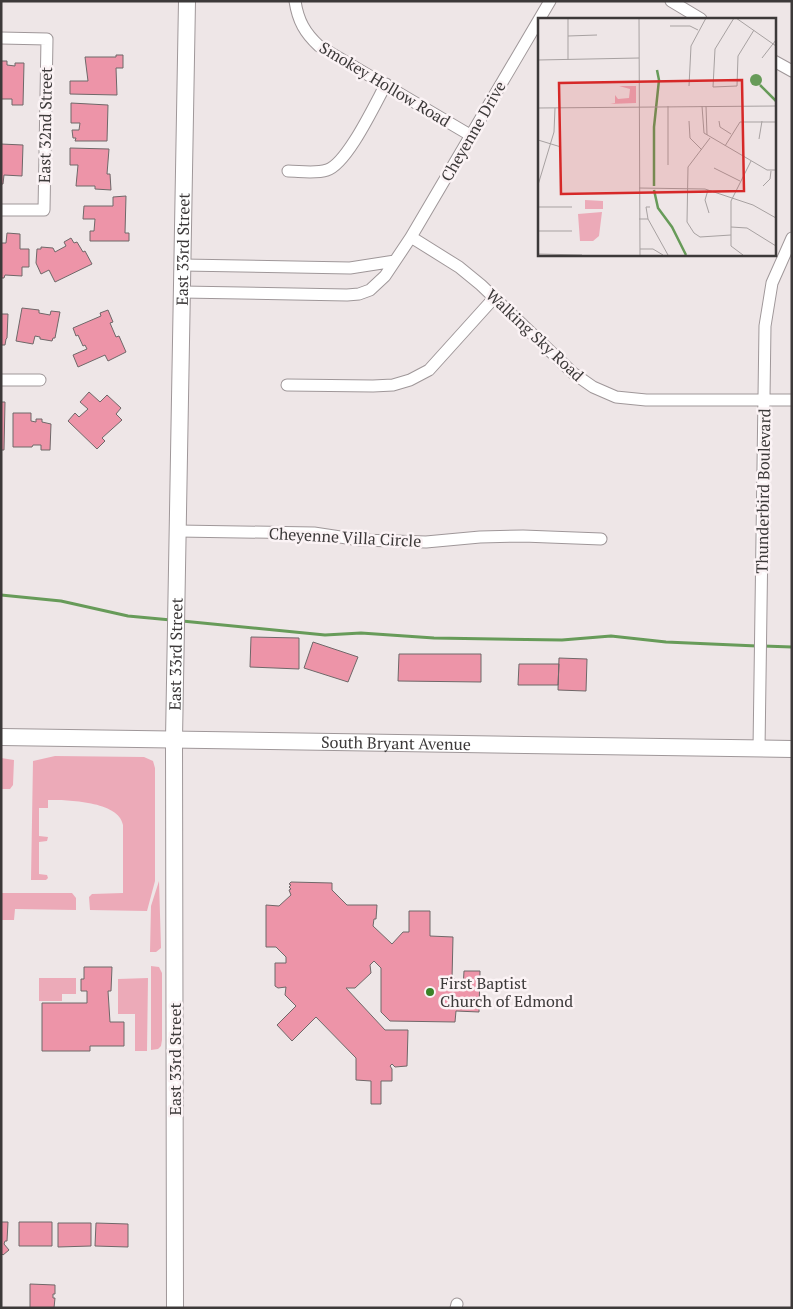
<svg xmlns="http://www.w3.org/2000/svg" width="793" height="1309" viewBox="0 0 793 1309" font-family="'PT Serif',serif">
<rect width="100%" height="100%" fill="#eee6e7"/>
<!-- green -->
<path fill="#ecaab8" d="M55 756 144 757 153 761 155 768V881L147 911 90 910 89 897 92 894 123 893V825C119 801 67 800 48 800V808H39V836L48 837 47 841 39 842V874L47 875 48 878 46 880H31L33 761Z
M1 758 14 760 13 785 10 789H1Z
M159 881 161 948 156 952H150L151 906Z
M1 893H72L76 898V910L15 909 14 920H2Z
M151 966 159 967 162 973V1040L161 1046 158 1049 151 1050Z
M39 978H76V994H62V1001H39Z
M148 978 147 1051H135V1014H118V979Z"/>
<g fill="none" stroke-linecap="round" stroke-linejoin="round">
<!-- stream -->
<path stroke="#679b59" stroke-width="3" d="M1 595 61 601 128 616 171 620
M182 621 325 635 361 633 434 638 562 640 611 636 666 642 757 646
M763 646 792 647"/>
</g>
<!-- building -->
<path fill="#ed94a8" stroke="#6f6869" d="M116 55H123V68H116L117 95 70 94V81H88L85 57H116Z
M1 61H7V65L15 66V63H24L23 105H12V99H1Z
M71 103 108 105 107 141H75L76 138H73L72 130H79L80 123H71Z
M1 144 23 145 22 176 4 175 3 184H1Z
M70 148 109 149 107 174H110L111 190 95 189V186H76L78 165H70Z
M126 196 125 233H129V241H90V231H94L95 219H83L84 206H113V197Z
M7 233 20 234V249H29V267H22V276L5 275 4 278H1V243H6Z
M71 238 74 243 77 242 83 252 85 251 92 264 55 282 49 270 41 274 36 263 37 249H41V247L53 248 55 252 66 246 64 242Z
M22 308 39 310V313L50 315 51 311 60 312 55 338H53L52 341 40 339V337L35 336 33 344 16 341Z
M108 310 113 322 110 323 116 337 119 336 126 352 108 361 105 355 78 367 73 355 87 349 85 345 83 346 78 335 76 336 73 328 101 316 100 313Z
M1 314H8L7 338 6 339 5 345H1Z
M89 392 100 402 107 395 121 408 116 414 122 420 102 438 105 441 97 449 68 421 75 413 79 417 88 409 80 402Z
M1 402H5L4 450H1Z
M13 413H31V421L36 422V419H42V422L51 424 50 450H41V445H33L32 447H13Z
M251 637 299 638V669L250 667Z
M313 642 358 657 348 682 304 668Z
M399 654H481V682L398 681Z
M559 658 587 659 586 691 558 690Z
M519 664H559L558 685H518Z
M291 882 332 883V890L347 905H377L376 919H374L373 926 392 944 403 932H409V911H430V936L453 937 452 979H455V988H463L464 971H480L479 1012 456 1011 455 1022 390 1021 381 1012V968L374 961 370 965 371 973 355 988H346L385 1030H408L407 1066 395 1067 392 1064 390 1066 392 1069V1081H381V1104H371V1081L356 1080V1058L316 1017 292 1041 277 1025 296 1006 285 995 286 987 278 988 275 986V963H286V957L276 947H266V905L279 906 291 895 289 890 291 889 289 887 291 885 289 884Z
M84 967H112L111 991H108L110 1022H124V1046H90V1051H42V1003H87V991H81V979H84Z
M1 1222H8L7 1241H5L4 1244 9 1250 3 1255 1 1253Z
M19 1222H52V1246H19Z
M58 1223H91V1246L58 1247Z
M96 1223 128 1224V1247L95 1246Z
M30 1284 55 1285V1294H53V1298H55L54 1308H30Z"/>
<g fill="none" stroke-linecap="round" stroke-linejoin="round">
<!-- street casing -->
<g stroke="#9f9799" stroke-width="13">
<path id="street" d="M295 1C298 21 305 33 319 46L470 135
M671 1 701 19
M1 38 47 39 44 210H1
M774 61 792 71
M288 171C299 171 315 174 327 170 347 164 375 104 386 84
M411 237 459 267 481 285 573 373 593 387 616 397 646 400H792
M183 265 350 268 395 261
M182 292 347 295 359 294 370 290 385 276 411 237 550 1
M1 380H40
M287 385 373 386 393 385 410 380 429 370 494 298
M178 531 314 533 360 540 426 542 480 537 523 536 601 539
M759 749 765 326 772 283 792 238
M456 1308 457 1304"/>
</g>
<!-- secondary casing -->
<g stroke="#9f9799" stroke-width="18">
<g id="secondary">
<path id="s1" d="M1 737 792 749"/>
<path id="s2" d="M175 1308 174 739 187 1"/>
</g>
</g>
<!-- street -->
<use href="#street" stroke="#fff" stroke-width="11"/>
<!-- secondary -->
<use href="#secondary" stroke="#fff" stroke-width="16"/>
</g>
<!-- markers -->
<circle fill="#3a8126" stroke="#fbf3f5" stroke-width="2" cx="430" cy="992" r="5"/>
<g text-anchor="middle" stroke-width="5" stroke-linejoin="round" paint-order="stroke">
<!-- street labels -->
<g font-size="16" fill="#3c3939" stroke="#fbf3f5">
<text transform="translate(385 84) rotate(31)" y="6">Smokey Hollow Road</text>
<text transform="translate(45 125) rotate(-89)" y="6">East 32nd Street</text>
<text transform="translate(473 131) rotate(-60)" y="6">Cheyenne Drive</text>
<text dy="6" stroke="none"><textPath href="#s2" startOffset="1059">East 33rd Street</textPath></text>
<text transform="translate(535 335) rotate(43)" y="6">Walking Sky Road</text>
<text transform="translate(763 491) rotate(-89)" y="6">Thunderbird Boulevard</text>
<text transform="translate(345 537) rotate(3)" y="6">Cheyenne Villa Circle</text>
<text dy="6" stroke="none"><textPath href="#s2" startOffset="654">East 33rd Street</textPath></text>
<text dy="6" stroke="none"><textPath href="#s1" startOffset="395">South Bryant Avenue</textPath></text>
<text transform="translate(175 1059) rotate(-90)" y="6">East 33rd Street</text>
</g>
<!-- poi labels -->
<g font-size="16" fill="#3c3939" stroke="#fbf3f5" text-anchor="start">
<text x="440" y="989">First Baptist<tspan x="440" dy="18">Church of Edmond</tspan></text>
</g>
</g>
<!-- overview -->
<g transform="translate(538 18)">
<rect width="238" height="238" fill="#eee6e7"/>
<path d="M81 68H98V85L72 86 77 85V77L80 81 91 80 92 71ZM47 182 65 183V191H47ZM64 194 61 218 55 223H42L40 196Z" fill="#ecaab8"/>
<path d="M212 62a6 6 0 1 1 12 0a6 6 0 1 1-12 0Z" fill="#679b59"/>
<path fill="none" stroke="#679b59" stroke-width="2.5" d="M222 67 238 83M116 168V109L121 62 119 52M116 172 120 190 134 209 148 237"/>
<path fill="none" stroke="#a7a1a1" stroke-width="1" d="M30 0V42M101 0 102 237M196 0 177 31 175 69 199 68 200 38 216 12M198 0 238 28M132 8H152L160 12M30 18 59 17M224 40 238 22M0 42 101 40M151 68 153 28 168 0M164 88 166 115 229 152H238M168 88 169 117M0 90 238 88M151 103 152 120 164 132M181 103 182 109 193 116M172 120 150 149 149 204 156 215 162 219 193 217M221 121 224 103M0 122 23 129M187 128 202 104H238M130 147V88M176 150 202 163M0 167 16 114 17 90M225 168 232 161 233 153M101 170 167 171 215 187 238 200M170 172 167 182 171 195M0 189H34M101 201H110L130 237M110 201 108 189H112M193 209 209 210 238 228M0 213H34M102 231H115L125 237M0 236 44 237M205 237 193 228V183L213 143"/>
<path fill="#d62828" fill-opacity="0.15" stroke="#d62828" stroke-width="2.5" d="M204 62 206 173 23 176 21 65Z"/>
<rect width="238" height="238" fill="none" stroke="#3c3939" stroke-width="2.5"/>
</g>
<!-- border -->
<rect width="793" height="1309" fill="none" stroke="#3c3939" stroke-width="5"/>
</svg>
